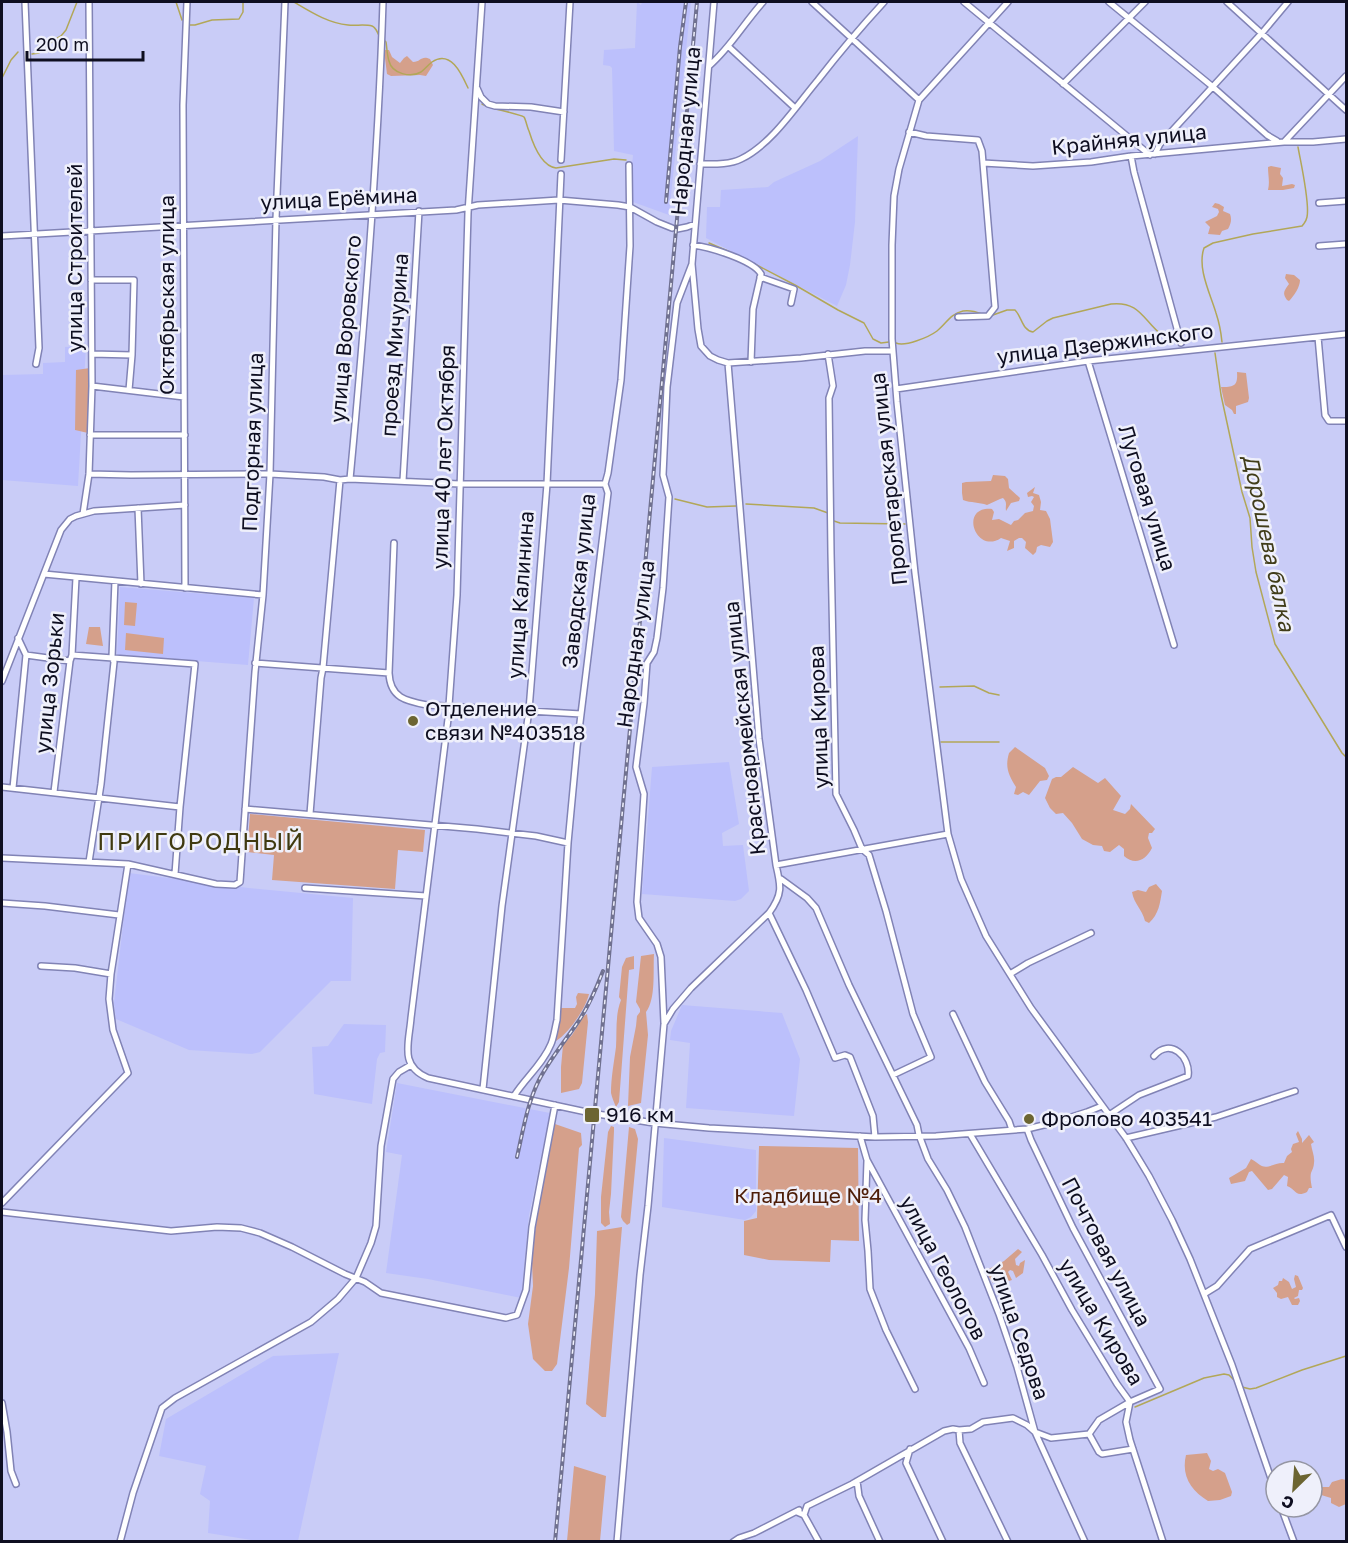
<svg xmlns="http://www.w3.org/2000/svg" width="1348" height="1543" viewBox="0 0 1348 1543" font-family="'Golos Text',sans-serif">
<rect width="100%" height="100%" fill="#c9ccf7"/>
<!-- built -->
<path fill="#bcc0fc" d="M637 2 641 5 642 2H691L669 215 633 202 632 165 633 155 614 151 612 68 610 66 603 65 604 50 635 48Z
M858 136 855 222 850 265 846 285 837 306 706 238 707 207H720L721 190 768 187 774 182 820 161Z
M86 346 78 486 2 480V375L43 374V363L65 362V347Z
M120 587 254 598 248 665 117 655Z
M729 762 739 824 722 833 723 846 743 845 749 891 741 899 735 901 642 894 652 767Z
M129 873 249 888 353 898 351 981H331L260 1052 252 1054 189 1050 116 1019 114 1003Z
M682 1005 782 1013 800 1059 794 1116 686 1108 690 1043 670 1040 671 1031Z
M344 1024 386 1025 385 1052 380 1053 377 1059 372 1104 314 1094 312 1047 328 1046Z
M397 1083 550 1113 529 1215 521 1298 428 1279 386 1273 402 1155 386 1152Z
M664 1138 756 1150V1211L751 1217 745 1220 662 1207Z
M339 1353 298 1541H258L208 1533 210 1501 200 1494 206 1466 159 1456 166 1419 273 1356Z"/>
<!-- green -->
<path fill="#d5a08b" d="M384 50H389L392 57 400 63 404 58 407 56 413 62C421 62 421 55 430 59L433 65 426 76 420 75 391 76 387 74Z
M1271 166 1281 168 1280 174 1283 178 1282 186 1292 184 1295 185 1294 188 1283 190H1268C1270 182 1268 175 1268 167Z
M1215 203 1219 204 1224 207 1223 211 1230 214C1232 219 1231 224 1228 229L1222 231 1220 235 1208 234 1210 227 1205 222 1217 216 1219 212 1218 209 1212 207Z
M1286 274 1294 275 1300 280C1300 287 1294 296 1289 301L1287 300C1282 293 1284 291 1289 284L1285 278Z
M90 368 88 433 75 430 76 370Z
M1237 372 1246 373 1249 398 1248 402 1236 406V414H1234L1232 410 1225 405 1221 387C1234 387 1238 386 1237 372Z
M993 475 1005 476 1008 479 1009 488 1020 498 1019 501 1011 503 1006 511C1005 505 1008 503 1003 498L1000 499 987 505C979 502 971 503 963 500L962 493V483L966 482 991 481Z
M1035 487 1033 493 1039 495 1041 502 1040 510 1046 511 1050 519 1053 542 1050 547 1041 545 1037 547 1036 552 1033 555 1025 548 1026 542 1022 538H1019L1014 541V548L1007 551 1010 541 1001 538C976 555 958 506 992 509L994 512 992 520 999 519 1011 525 1014 521 1018 520 1025 513 1033 511 1034 506 1031 502 1034 497 1032 496 1028 497 1027 493Z
M125 602 137 603 135 626 124 625Z
M89 627H100L103 646 86 644Z
M126 633 164 638 163 654 125 650Z
M1015 747 1045 768 1049 776 1047 780 1040 781 1029 795 1023 792 1018 795 1014 794 1016 787C1008 774 1005 767 1009 753Z
M1073 767 1098 783 1105 778 1121 796 1113 810 1125 814 1130 809 1131 804 1155 829 1152 833H1149L1148 838 1152 848C1146 860 1135 866 1124 856V849L1119 845 1110 852 1104 851 1102 846 1093 845 1082 839 1072 823 1063 813 1056 814 1050 808 1045 798 1052 779 1056 777H1061Z
M250 814 425 830 423 852 398 850 395 889 272 880 274 855 247 852Z
M1156 884 1162 891C1160 903 1159 914 1149 923L1145 921C1142 909 1134 904 1132 892L1138 890 1146 892 1149 887Z
M654 954C653 971 656 999 646 1012L648 1035 641 1103 628 1106 630 1057 636 1026 637 1016 640 1012V1009L636 1002 641 956Z
M634 956V969L629 970 619 1102 616 1107C614 1102 612 1098 611 1093 611 1078 614 1062 616 1047 617 1031 615 1015 621 1000L619 997 622 967 626 958Z
M578 993 589 994C586 1008 569 1033 556 1041V1026L561 1008H575L577 1004 576 997Z
M587 1014 588 1022 582 1083 579 1089 561 1093V1067L563 1045 572 1035 584 1016Z
M555 1124 581 1133 582 1145 579 1148 569 1268 557 1364 552 1371H545L533 1359 528 1324 533 1286 532 1263 533 1245 542 1185Z
M611 1126 614 1127V1131L611 1194 609 1212 610 1224 605 1227 601 1223V1197L608 1132Z
M629 1127 635 1129 638 1139 630 1223 627 1225 623 1221 621 1217Z
M1298 1131 1302 1139V1143L1309 1135 1314 1142 1311 1144C1312 1151 1315 1157 1314 1163 1314 1167 1312 1170 1311 1173 1310 1177 1311 1183 1312 1188H1309L1307 1192C1295 1198 1296 1189 1287 1186L1288 1177 1284 1175 1272 1189 1268 1190 1252 1171 1249 1172 1245 1181 1231 1184 1229 1178 1246 1168 1251 1159C1255 1161 1257 1163 1260 1165 1267 1170 1276 1162 1284 1163L1287 1156 1292 1152 1291 1149 1293 1144 1299 1142 1296 1134Z
M759 1146 858 1148 859 1241 831 1240 830 1262 769 1260 744 1255V1221L757 1218Z
M622 1227 606 1417H602L586 1404 595 1294 597 1231Z
M1018 1249 1022 1252 1015 1259 1016 1265 1019 1266 1020 1263 1025 1260 1023 1273 1016 1278 1013 1271 1010 1270 1008 1272 1012 1280 1009 1281 1004 1278 1002 1279 997 1278 996 1280 993 1279V1283L987 1274V1270L1004 1261Z
M1295 1275 1298 1276 1303 1288 1302 1290H1299L1298 1296 1294 1298 1295 1299 1299 1298 1300 1301 1298 1305H1292L1288 1297 1281 1299 1277 1297V1293L1273 1288 1278 1285 1279 1281H1282L1283 1278 1289 1282 1292 1289 1296 1287 1294 1279Z
M1207 1453 1211 1461 1209 1469 1213 1471 1218 1469 1225 1473 1232 1492 1231 1496 1220 1500 1208 1501C1191 1490 1181 1476 1186 1455Z
M574 1466 606 1476 600 1541H567Z
M1342 1479 1346 1480V1504L1339 1507 1331 1503V1498L1318 1494 1317 1487H1329L1332 1482Z"/>
<g fill="none" stroke-linecap="round" stroke-linejoin="round">
<!-- stream -->
<path stroke="#b2a758" stroke-width="1.5" d="M176 2 182 20
M294 2C311 12 328 23 348 25 355 26 365 24 372 26 377 28 377 33 380 37
M190 25H195L212 20 239 19 243 12V2
M384 40 386 42C387 48 387 55 389 61 392 74 411 78 421 72 425 69 428 65 432 62 451 49 462 75 468 88
M32 54 39 53 54 40 61 36 66 30 77 2
M2 78 11 60 18 52
M482 104C491 109 520 114 524 117 526 120 527 127 529 131 533 144 541 166 556 168L614 159 626 160
M709 243 730 252
M751 262 795 285 838 310 864 323 873 339 881 343 889 342
M993 315 1007 310H1015C1022 317 1022 330 1033 332L1047 321 1053 318 1111 304C1141 301 1143 321 1163 336 1167 339 1172 340 1177 342
M1222 342C1221 332 1219 322 1216 313 1210 293 1197 268 1204 248L1213 243 1253 234 1302 226C1305 222 1306 222 1307 217 1310 203 1301 164 1298 147
M896 343C905 347 929 337 937 331 946 324 950 314 963 311 969 310 977 312 982 314
M1215 353 1221 395 1242 492 1250 518 1252 547 1256 572 1275 644 1342 753 1346 757
M675 499 707 507 736 506
M746 504 814 508 828 513
M834 521 840 523 905 524
M940 687 974 686 989 693 999 695
M941 742H999
M1242 1387 1250 1389 1256 1388 1302 1370 1346 1356
M1135 1407 1204 1378 1224 1374 1229 1375 1234 1380"/>
<!-- minor casing -->
<g stroke="#8183b5" stroke-width="8">
<path id="minor" d="M25 2 39 348 36 364
M482 2 468 213 457 595 448 719 411 1018C409 1043 399 1066 428 1078L591 1113 654 1123 709 1128 875 1137 936 1136 1027 1129 1056 1122 1087 1112 1102 1106
M714 2 692 264 698 329 701 346 710 356 718 360 728 363 801 358 865 351H893
M812 2 919 100
M964 2 1150 155
M1008 2 919 100 899 169 894 196 892 245V339L897 402 915 573 948 834 961 879 986 936 1031 1008 1126 1138 1149 1176 1172 1220 1190 1259 1232 1365 1276 1493
M1109 2 1213 87 1267 135 1277 141
M1227 2 1346 110
M729 47 795 108
M709 66C730 48 744 23 763 2
M1063 84 1145 2
M477 88 481 97 488 104 495 106 531 107 564 112
M909 132 926 136 978 140 982 151 995 307 988 316 958 317
M1284 142H1313L1346 139
M1155 154 1160 144 1262 33 1288 2
M1131 156 1134 172 1181 343
M561 160 570 2
M983 163 1033 166 1091 162 1131 156 1284 142 1346 76
M700 164C713 164 729 165 741 159 772 144 796 106 818 80 839 53 861 27 884 2
M1319 203 1346 201
M677 229 687 227 695 224
M2 236 456 210 478 205 559 200 618 205 630 207 657 222 672 228
M693 245C709 247 753 260 761 274L753 309 751 362
M1319 246 1346 244
M760 277 794 289 791 303
M91 280H134L132 355 129 390
M1318 337 1325 415 1329 421H1346
M92 354 132 355
M828 354 833 386 829 398 831 553 836 794 854 830 862 849 869 855 886 911 913 1014 931 1057 893 1075
M1088 361 1174 645
M92 386 184 397
M896 389 1088 361 1346 334
M90 435H185
M89 474 131 475 270 474 324 477 340 480 350 479 460 484H605
M350 479C365 320 378 161 383 2
M403 481 419 211
M138 508 141 584
M83 514 89 474 92 386 89 2
M394 543 389 673C390 698 406 701 427 705L581 714
M44 574 263 595
M185 588 183 105 187 2
M26 655 70 661
M72 655 195 664 180 807 175 874
M255 663 389 673
M2 681 61 530 70 519 76 516 94 511 185 505
M2 787 180 807
M13 788 26 655 18 638
M54 792 70 661 72 655 76 578
M245 809 477 829 536 836 568 843
M310 814 321 678 323 668 340 480
M2 858 128 864 216 884 235 885 240 882 255 672 263 595 270 474 276 219 285 2
M89 862 101 784 114 662 112 657 115 581
M776 865 948 834
M781 879 807 898 816 908 849 985 917 1125 919 1135 928 1159 947 1190 965 1227 999 1314 1017 1367 1035 1432 1085 1542
M305 888 426 896
M2 903 45 906 119 915
M769 913 806 990 835 1058 845 1055 850 1057 873 1116 875 1137
M41 966 75 968 111 974
M1010 974 1028 963 1091 933
M953 1014 985 1082 1009 1121 1012 1130
M664 1023 661 957 657 944 639 918 637 902 644 794 636 767 644 703 647 663 654 652 657 638 663 588 669 497 663 475 667 387 677 303 692 264
M483 1089 502 906 529 710 547 484 561 174
M514 1096C525 1078 543 1064 551 1044 554 1037 555 1028 557 1020L568 843 577 747 608 493 605 484 608 473 621 380 630 246 629 165
M1109 1115 1139 1095 1188 1076C1191 1057 1170 1037 1154 1056
M1027 1129 1031 1140 1073 1228 1160 1389 1130 1402 1099 1420 1089 1434
M970 1134 1042 1255 1072 1310 1117 1384 1130 1402 1126 1422 1130 1440 1163 1542
M860 1136 867 1160 969 1348 984 1383
M1126 1138 1216 1117 1295 1091
M867 1161 865 1220 868 1251 870 1289 886 1330 915 1389
M2 1203 128 1073 113 1030 109 999 111 974 128 864
M2 1212 171 1231 217 1227 241 1228 260 1233 292 1247 345 1274 365 1282 381 1293 506 1318 517 1315 526 1290 532 1227 555 1105
M1204 1294 1217 1286 1250 1249 1331 1215 1346 1247
M2 1403 7 1432 11 1471 16 1484
M959 1430 960 1443 1008 1542
M910 1449 906 1463 943 1542
M857 1481 859 1496 880 1542
M1281 1507 1294 1542
M797 1512 804 1515 807 1506 852 1484 944 1431 953 1429 959 1430 971 1429 983 1422 1013 1418 1027 1425 1035 1432 1051 1438 1089 1434 1099 1452 1102 1454 1133 1449
M804 1515 819 1542
M120 1542 133 1493 162 1408 175 1398 311 1322 338 1299 356 1278 371 1243 376 1226 381 1146 393 1079 399 1072 411 1065
M617 1542 640 1275 648 1206 664 1024 673 1009 691 988 769 913C783 894 781 886 776 865L759 739 728 363
M733 1542 739 1538 754 1533 799 1510"/>
</g>
<!-- minor -->
<use href="#minor" stroke="#fff" stroke-width="5"/>
<!-- rail casing -->
<g stroke="#707190" stroke-width="4">
<path id="rail" d="M666 202 680 47 686 2
M517 1157C523 1131 527 1104 539 1080 550 1059 565 1041 578 1022 589 1006 596 989 603 971
M555 1542 697 2"/>
</g>
<!-- rail -->
<use href="#rail" stroke="#eff0fb" stroke-width="1.5" stroke-dasharray="4.5" stroke-linecap="butt"/>
</g>
<!-- markers -->
<g fill="#6c6532" stroke="#eff0fb" stroke-width="2">
<circle cx="413" cy="721" r="6"/>
<rect x="584" y="1107" width="16" height="16" rx="3"/>
<circle cx="1029" cy="1119" r="6"/>
</g>
<g text-anchor="middle" stroke-width="5" stroke-linejoin="round" paint-order="stroke">
<!-- street labels -->
<g font-size="21" fill="#0e0e20" stroke="#eff0fb">
<text transform="translate(686 131) rotate(-85)" y="7">Народная улица</text>
<text transform="translate(1129 140) rotate(-6)" y="7">Крайняя улица</text>
<text transform="translate(339 199) rotate(-3)" y="7">улица Ерёмина</text>
<text transform="translate(75 258) rotate(-90)" y="7">улица Строителей</text>
<text transform="translate(167 295) rotate(-90)" y="7">Октябрьская улица</text>
<text transform="translate(346 329) rotate(-85)" y="7">улица Воровского</text>
<text transform="translate(1105 344) rotate(-7)" y="7">улица Дзержинского</text>
<text transform="translate(395 345) rotate(-86)" y="7">проезд Мичурина</text>
<text transform="translate(253 442) rotate(-88)" y="7">Подгорная улица</text>
<text transform="translate(444 457) rotate(-88)" y="7">улица 40 лет Октября</text>
<text transform="translate(889 479) rotate(-96)" y="7">Пролетарская улица</text>
<text transform="translate(1147 498) rotate(73)" y="7">Луговая улица</text>
<text transform="translate(579 581) rotate(-84)" y="7">Заводская улица</text>
<text transform="translate(521 595) rotate(-86)" y="7">улица Калинина</text>
<text transform="translate(636 644) rotate(-82)" y="7">Народная улица</text>
<text transform="translate(50 683) rotate(-84)" y="7">улица Зорьки</text>
<text transform="translate(819 717) rotate(-92)" y="7">улица Кирова</text>
<text transform="translate(745 728) rotate(-96)" y="7">Красноармейская улица</text>
<text transform="translate(1106 1252) rotate(62)" y="7">Почтовая улица</text>
<text transform="translate(943 1268) rotate(62)" y="7">улица Геологов</text>
<text transform="translate(1101 1322) rotate(59)" y="7">улица Кирова</text>
<text transform="translate(1019 1332) rotate(71)" y="7">улица Седова</text>
</g>
<!-- poi labels -->
<g font-size="21" fill="#0e0e20" stroke="#eff0fb" text-anchor="start">
<text x="425" y="716">Отделение<tspan x="425" dy="24">связи №403518</tspan></text>
<text x="606" y="1122">916 км</text>
<text x="1041" y="1126">Фролово 403541</text>
</g>
<!-- park labels -->
<g font-size="21" fill="#4d1d08" stroke="#eff0fb">
<text x="808" y="1203">Кладбище №4</text>
</g>
<!-- water labels -->
<g font-size="22" font-style="italic" fill="#413d1a" stroke="#eff0fb">
<text transform="translate(1269 543) rotate(78)" y="8">Дорошева балка</text>
</g>
<!-- quarter labels -->
<g font-size="24" letter-spacing="1.5" fill="#403a10" stroke="#eff0fb">
<text x="201" y="850">ПРИГОРОДНЫЙ</text>
</g>
</g>
<!-- border -->
<rect width="1348" height="1543" fill="none" stroke="#0e0e20" stroke-width="6"/>
<!-- north arrow -->
<g transform="translate(1294 1489) rotate(205)"><circle r="28" fill="#eff0fb" stroke="#9596a3" stroke-width="1.5"/>
<path d="M0-4.5L10 22L0 15L-10 22Z" fill="#6c6532"/>
<text y="-9" font-size="16" font-weight="bold" text-anchor="middle" fill="#0e0e20">С</text>
</g>
<!-- scale -->
<path d="M27 51v9h116v-9" fill="none" stroke="#0e0e20" stroke-width="3"/>
<text x="36" y="51" font-size="18" fill="#0e0e20" stroke="#eff0fb" stroke-width="4.5" paint-order="stroke">200 m</text>
</svg>
